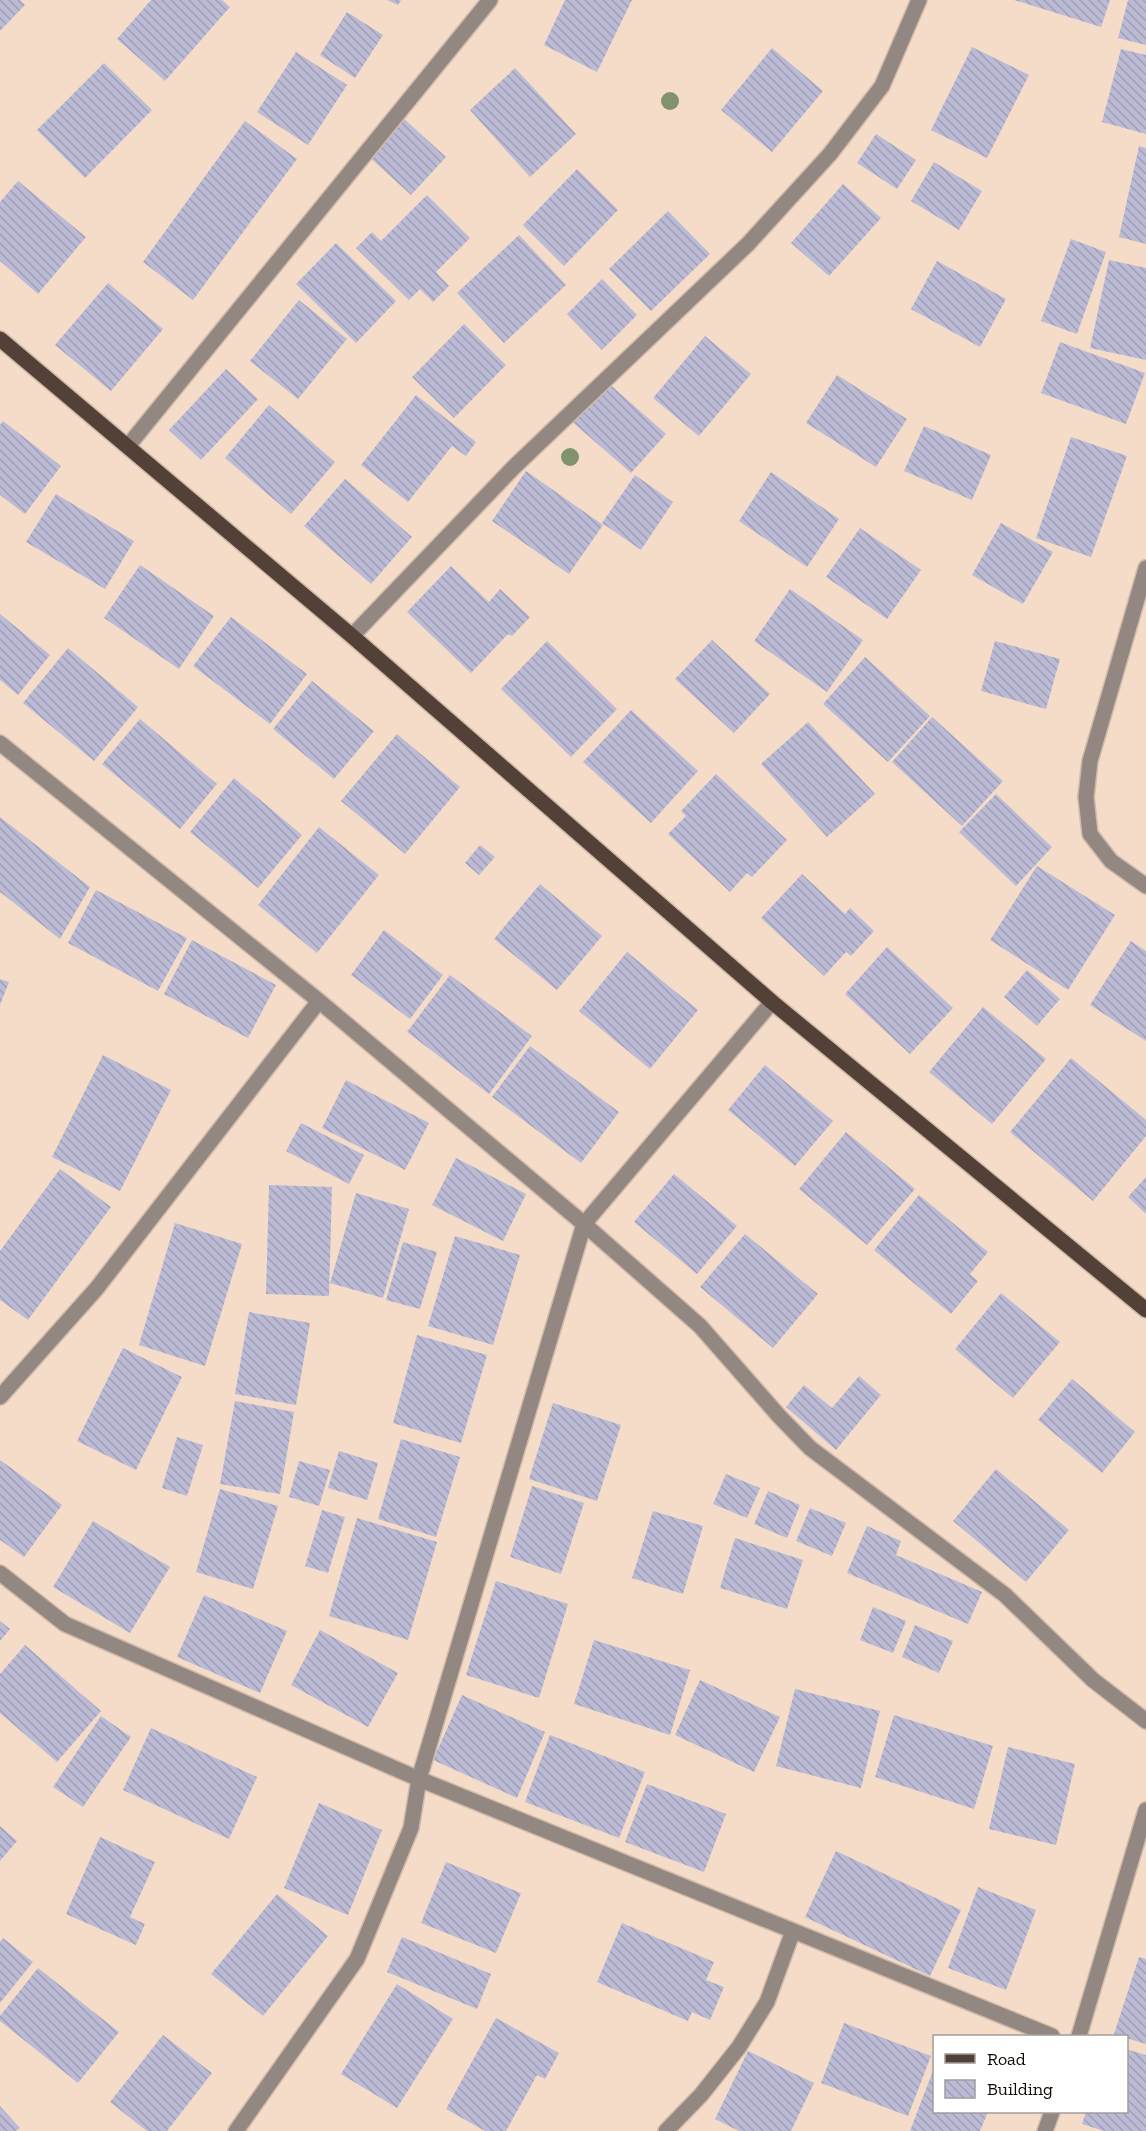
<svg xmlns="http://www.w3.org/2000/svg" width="1146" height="2131" viewBox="0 0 1146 2131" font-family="'Zilla Slab',serif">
<defs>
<pattern id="building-back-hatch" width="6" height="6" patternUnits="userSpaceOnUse" patternTransform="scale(1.5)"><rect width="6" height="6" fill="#bcbbd5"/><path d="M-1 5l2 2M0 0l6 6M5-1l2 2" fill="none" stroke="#a19fb5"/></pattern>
</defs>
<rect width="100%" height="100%" fill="#f4dcc9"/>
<!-- building -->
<path fill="url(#building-back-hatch)" d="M0 0H20L25 5 0 31Z
M151 0H222L230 7 165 81 117 39Z
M387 0H401L398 5Z
M565 0H632L597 72 544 45Z
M1014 0H1110L1101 27Z
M1128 0H1146V45L1118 38Z
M347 12 383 35 355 78 320 55Z
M972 47 1029 75 987 158 931 130Z
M772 48 823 91 772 152 721 110Z
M1121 49 1146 55V134L1102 122Z
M296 52 347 85 308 145 257 112Z
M104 63 152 110 85 178 37 130Z
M515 68 576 134 530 177 470 110Z
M401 116 446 157 411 195 366 154Z
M245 121 297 159 193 300 143 262Z
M876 134 916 160 897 189 857 163Z
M1139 146 1146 148V244L1119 237Z
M934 162 982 191 959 230 911 201Z
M577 169 618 210 564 266 523 225Z
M18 181 86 237 38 294 0 261V202Z
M843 184 881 218 829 276 791 243Z
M427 195 470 238 436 272 449 286 433 302 420 289 409 300 356 248 372 232 381 241Z
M668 211 710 254 651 311 609 269Z
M519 235 566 285 504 343 457 293Z
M1071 239 1106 252 1077 334 1041 321Z
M336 243 396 301 356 343 296 284Z
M1109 260 1146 268V360L1090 348Z
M937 261 1006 299 980 347 911 309Z
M602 279 637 315 602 350 567 314Z
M108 283 163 329 111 391 55 345Z
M299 300 347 339 298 399 250 361Z
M464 324 506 365 454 418 412 377Z
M705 336 751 374 699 436 653 398Z
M1060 342 1145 373 1126 424 1041 393Z
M226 369 258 399 201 460 169 430Z
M837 375 907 419 876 467 806 423Z
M606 381 666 434 631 473 570 420Z
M416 395 476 442 466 456 452 446 408 502 361 465Z
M269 405 335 462 291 514 225 458Z
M3 421 61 466 25 514 0 495V425Z
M924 426 991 455 972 500 904 471Z
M1071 437 1127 456 1091 557 1036 538Z
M526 471 603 525 569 574 492 521Z
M771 472 839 519 807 567 739 521Z
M635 475 673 502 641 550 602 523Z
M345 479 412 537 371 584 304 526Z
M56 494 134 541 105 589 26 542Z
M1001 523 1053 552 1023 604 972 575Z
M860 528 921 570 887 619 826 577Z
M140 565 214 616 179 669 104 618Z
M451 566 489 602 500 589 530 617 512 636 508 634 471 673 407 612Z
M790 589 863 640 827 692 754 641Z
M0 614 50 655 18 695 0 680Z
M231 617 307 674 270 724 193 666Z
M712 640 770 694 734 733 675 679Z
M547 641 617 709 571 757 501 689Z
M995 641 1060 659 1046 709 981 691Z
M68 648 138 707 94 761 23 703Z
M865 657 930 716 888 762 823 704Z
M312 681 374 731 334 779 273 729Z
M631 710 698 771 651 823 583 762Z
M932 717 1003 781 962 826 892 762Z
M140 719 217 784 180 829 102 764Z
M808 722 875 794 827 837 761 764Z
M397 734 460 787 405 854 341 801Z
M716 774 787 840 752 877 747 873 730 892 668 834 686 816 681 811Z
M234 778 302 835 258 888 190 832Z
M996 794 1052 847 1016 886 959 832Z
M0 817 90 887 60 939 0 892Z
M319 827 379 875 317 953 258 905Z
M480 845 495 857 479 875 465 863Z
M1037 866 1115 915 1068 990 990 940Z
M802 874 845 914 850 908 874 931 851 956 846 952 824 976 761 918Z
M540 884 602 936 557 990 494 939Z
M96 890 187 938 158 991 68 943Z
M384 930 443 975 410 1019 351 975Z
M192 940 276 985 248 1038 164 994Z
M1131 941 1146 951V1041L1090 1005Z
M887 947 953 1008 910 1054 845 994Z
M627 952 698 1010 650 1069 579 1011Z
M1027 970 1060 999 1037 1026 1004 997Z
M450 975 532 1036 489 1094 407 1032Z
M0 979 9 982 0 1005Z
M983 1007 1046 1059 992 1124 929 1072Z
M530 1046 619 1112 581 1163 492 1097Z
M103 1055 171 1090 120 1191 52 1157Z
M1071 1058 1146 1120V1136L1093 1201 1010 1132Z
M765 1065 833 1121 795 1166 728 1110Z
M346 1080 429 1123 405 1170 322 1128Z
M301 1123 364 1155 349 1184 286 1151Z
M846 1132 915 1189 867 1245 799 1189Z
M456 1158 526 1194 503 1241 432 1205Z
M60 1169 111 1207 28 1320 0 1300V1251Z
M674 1174 737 1226 697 1274 634 1222Z
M1146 1177V1214L1128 1197Z
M269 1185 332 1187 329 1296 266 1294Z
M356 1193 409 1209 383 1298 330 1283Z
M919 1195 988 1252 970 1274 978 1281 951 1314 874 1250Z
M175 1223 242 1244 205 1366 139 1345Z
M745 1234 818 1294 773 1348 700 1287Z
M455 1236 520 1255 493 1345 428 1326Z
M403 1242 437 1252 420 1309 386 1300Z
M1001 1293 1060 1342 1013 1398 955 1349Z
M249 1312 310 1323 296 1405 235 1394Z
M417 1335 487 1355 461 1443 393 1423Z
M123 1348 182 1377 136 1470 77 1441Z
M859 1376 881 1395 836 1450 786 1407 804 1385 832 1408Z
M1072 1379 1135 1432 1102 1473 1038 1420Z
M235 1401 294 1412 280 1494 220 1484Z
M553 1403 621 1425 597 1501 529 1479Z
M177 1437 203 1445 187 1496 162 1488Z
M401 1439 460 1457 436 1537 378 1519Z
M339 1451 378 1463 367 1500 328 1488Z
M0 1460 62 1505 24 1557 0 1540Z
M299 1461 330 1470 319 1506 289 1497Z
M996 1469 1069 1530 1026 1582 953 1521Z
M726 1474 760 1488 747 1518 713 1504Z
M532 1486 584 1503 561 1574 510 1557Z
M220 1489 278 1506 253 1589 196 1572Z
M768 1491 800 1505 787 1538 754 1524Z
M810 1508 846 1523 832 1556 796 1541Z
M322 1510 345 1517 328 1573 305 1566Z
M653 1511 703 1526 683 1594 632 1578Z
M357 1518 437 1542 408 1640 329 1616Z
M93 1521 170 1567 130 1633 53 1587Z
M867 1526 901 1541 896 1555 982 1592 968 1624 847 1573Z
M735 1538 803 1560 787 1609 720 1588Z
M496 1581 568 1604 539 1698 466 1675Z
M204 1595 287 1631 260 1693 177 1657Z
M873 1607 906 1621 893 1653 860 1640Z
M0 1621 10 1629 0 1641Z
M915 1625 953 1641 939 1673 902 1657Z
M320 1630 398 1673 368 1727 291 1685Z
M594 1640 690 1670 670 1735 574 1704Z
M25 1645 101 1711 57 1762 0 1713V1674Z
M700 1680 780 1717 754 1772 675 1735Z
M795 1689 880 1711 861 1788 776 1766Z
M462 1695 545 1732 517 1798 433 1760Z
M894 1715 993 1746 974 1809 875 1777Z
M101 1716 131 1737 83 1807 53 1787Z
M151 1728 257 1777 229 1839 123 1790Z
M550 1735 645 1772 619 1838 525 1802Z
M1008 1747 1075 1764 1056 1845 989 1829Z
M647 1784 726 1814 704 1872 625 1842Z
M319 1803 382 1830 348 1915 284 1888Z
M0 1826 17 1841 0 1861Z
M100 1837 155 1862 130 1917 145 1924 136 1945 66 1914Z
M836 1851 961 1910 930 1976 805 1917Z
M446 1862 521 1893 496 1953 421 1923Z
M978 1887 1036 1910 1006 1990 948 1968Z
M277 1894 328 1936 263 2016 211 1974Z
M622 1923 714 1962 706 1980 724 1987 710 2020 692 2012 688 2021 597 1982Z
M402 1937 491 1974 477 2009 387 1972Z
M3 1938 33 1962 0 2003V1942Z
M1139 1957 1146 1959V2044L1126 2038V2036L1114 2034Z
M38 1968 119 2032 78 2083 0 2021V2016Z
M397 1984 453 2019 397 2108 341 2074Z
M496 2018 559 2053 545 2079 537 2075 506 2131H485L446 2109Z
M844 2023 931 2056 908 2116 821 2083Z
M163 2035 212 2073 167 2131H147L110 2102Z
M1126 2049 1146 2055V2131H1104L1082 2124 1086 2112H1126Z
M748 2051 814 2083 791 2131H739L715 2119Z
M934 2068V2112H988L980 2131H910Z
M0 2106 20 2128 16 2131H0Z"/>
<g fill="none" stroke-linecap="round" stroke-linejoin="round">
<!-- minor casing -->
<g stroke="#d0baa9" stroke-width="18">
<path id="minor" d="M128 446 490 0
M1146 568 1090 761 1086 797 1090 834 1111 861 1146 886
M352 636 514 467 748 244 830 154 882 86 919 0
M0 743 319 1001 584 1224 700 1326 779 1416 810 1448 1005 1595 1093 1680 1146 1721
M0 1397 97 1288 319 1001
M0 1573 65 1624 419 1779 1052 2036
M1079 2036 1146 1810
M236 2131 357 1959 411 1828 419 1779 584 1224 772 1002
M666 2131 701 2095 739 2047 767 2002 793 1931
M1045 2131 1052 2112"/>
</g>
<!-- major casing -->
<g stroke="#d0baa9" stroke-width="18">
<path id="major" d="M0 339 352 636 772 1002 1146 1310"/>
</g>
<!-- minor -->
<use href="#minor" stroke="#938782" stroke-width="15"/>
<!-- major -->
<use href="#major" stroke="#534036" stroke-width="15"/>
</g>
<!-- trees -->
<g fill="#80936e">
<circle cx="670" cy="101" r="9"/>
<circle cx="570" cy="457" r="9"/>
</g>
<!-- legend -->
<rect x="933" y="2035" width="195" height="78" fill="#ffffff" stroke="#a09d9b" stroke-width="1.5"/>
<rect x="945" y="2054" width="30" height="9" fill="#534036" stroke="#a09d9b" stroke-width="1.5"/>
<text x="987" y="2065" font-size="18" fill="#110904">Road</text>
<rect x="945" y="2080" width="30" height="18" fill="url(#building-back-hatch)" stroke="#a09d9b" stroke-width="1.5"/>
<text x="987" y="2095" font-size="18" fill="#110904">Building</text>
</svg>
